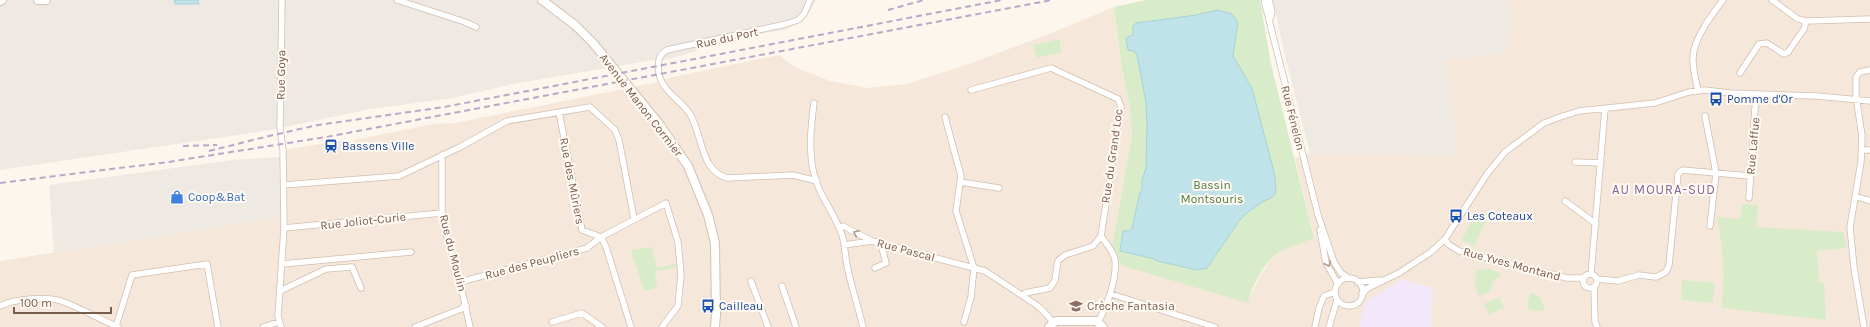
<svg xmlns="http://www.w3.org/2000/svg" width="1870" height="327" viewBox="0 0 1870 327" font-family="Karla,sans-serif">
<rect width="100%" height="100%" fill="#fdf6ec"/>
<!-- residential -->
<path fill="#f5e8da" d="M1508 0H1870V327H0V261L280 217V157L289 149 346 140 349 154 350 153 349 148 355 146 354 140 434 124 455 123 658 82 673 77 779 55 795 67 830 81 868 88 906 84 960 67 1049 34 1114 7 1122 69 1130 107 1132 136 1111 251 1249 299 1260 276 1272 258 1286 249 1314 237 1295 158 1310 153 1458 154 1445 60 1506 52 1509 27Z"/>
<!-- industrial -->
<path fill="#efe9e4" d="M0 0H816L808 14 800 22 784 30 746 36 669 59 653 60 513 84 453 98 370 109 271 130 0 170Z
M1273 0H1508L1509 27 1506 52 1445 60 1458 155 1310 153 1285 56Z
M280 157V217L54 253 49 185 233 160Z"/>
<!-- education -->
<path fill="#f3e8fa" d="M1402 279 1433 288 1431 327H1359L1364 303Z"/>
<!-- green -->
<path fill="#d8ecc9" d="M1146 0H1260L1271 64 1314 238C1302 243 1288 247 1277 254 1263 263 1252 287 1248 303L1123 266 1111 251 1132 136 1130 107 1122 69 1114 7Z
M1059 39 1062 52 1037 58 1033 45Z
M1742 204 1758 205 1757 227 1844 232 1846 248 1817 251 1819 283H1824L1826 320 1721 308C1726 275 1723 249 1717 217L1740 219Z
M1474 215 1486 221 1474 246 1462 240Z
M652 247 657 268 676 264V267L655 271 657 288 644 291 631 250Z
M1488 269 1502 274 1492 282 1491 291 1478 296 1474 283 1477 270Z
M1682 280 1715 283 1713 303 1681 300Z
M1531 292 1540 297 1545 309 1543 311 1530 310 1527 304Z
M1499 297 1504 308 1489 315 1484 304Z"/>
<!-- water -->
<path fill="#bfe3e8" stroke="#a5d3da" d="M174 0H198L199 4H175Z
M1217 10 1232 14 1238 22 1233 56 1252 88 1275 176 1276 193 1271 198 1262 202 1248 212 1239 221 1207 268 1197 270 1157 261 1155 259 1120 251 1123 231H1129L1132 228 1140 192 1142 191V180L1146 168 1147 126 1146 103 1137 55 1134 51 1128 50 1126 38 1133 35V26L1136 23 1196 15Z"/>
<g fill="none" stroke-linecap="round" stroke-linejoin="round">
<!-- street casing -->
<g stroke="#d1beb0" stroke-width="7">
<path id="street" d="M397 0 465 22 476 27
M810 0 804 14 798 20 786 24 667 50C654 57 657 76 665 87 672 97 683 103 690 114 703 136 700 170 727 178L793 175 817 181
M1264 0 1318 215 1334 262 1341 273 1349 278
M1269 0 1272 12 1270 19
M1772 0 1798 19 1806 21 1870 19
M1740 73 1759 44 1767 43 1784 54 1788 52 1804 29 1806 21
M971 90 1051 68 1118 99 1121 107 1101 236 1093 246 1065 255 1058 261 1055 280 1050 288 1025 293 1023 296
M1698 91C1696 81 1693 70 1693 60 1692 40 1712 15 1723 0
M814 103C810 132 807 164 820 191 827 206 837 219 842 235 845 245 845 255 847 265 851 286 858 306 863 327
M559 112 582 230 601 237 606 247 631 327
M1705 116 1716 173 1710 226
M945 117 961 176 956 211 974 268 971 297 964 322
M1862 150H1870
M442 155V213L445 230 460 282 470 327
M1575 162 1601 163
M960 182 999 188
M284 185 399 176 460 147 507 121 590 107 615 130 619 140 634 219
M1855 196 1870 201
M1749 198 1756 94
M1565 201 1596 224
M284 228 442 213
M839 228 843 226 872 241 985 271 1038 306 1048 316 1053 323
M1320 230 1326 263 1338 284
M1445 239 1448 244 1459 251 1567 278H1583
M844 245 872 241
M282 264 411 252
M875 268 886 263 881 244
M1583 281a7 7 0 1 1 14 0a7 7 0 1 1-14 0Z
M1591 274 1605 108
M1335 292a14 14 0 1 1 28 0a14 14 0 1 1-28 0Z
M1597 279 1618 281 1639 275 1656 277 1666 272 1669 265 1678 174 1682 170 1750 176
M751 281 768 327
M460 282 587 248 601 237 666 203 678 242 681 275 678 306 662 327
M1358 282 1381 280
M782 286 796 327
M1594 287 1595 322 1597 327
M280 291 326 269 352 267 361 288
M1111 294 1215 327
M1362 294 1368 288 1399 273 1431 252 1445 239 1487 174 1505 152 1544 123 1563 116 1579 111 1655 103 1689 92 1704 90 1730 93 1817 96 1870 101
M0 306C14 299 46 296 61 301 81 308 99 319 118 327
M552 322 582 313 602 327
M1098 322C1107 307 1117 278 1115 260 1114 252 1105 242 1101 236
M116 326 132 275 207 264 218 327
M263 327 279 322
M281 327 278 316 284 228 283 150 280 128 282 0
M415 327 461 309 466 305
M1315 327 1319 308 1324 296 1335 292
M1329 327 1337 300
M1864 327 1854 268 1850 227 1861 162 1862 136 1856 96V77L1860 72 1870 70"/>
</g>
<!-- secondary casing -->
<g stroke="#d6c0b0" stroke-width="10">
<path id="secondary" d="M38 0H46
M542 0 575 25 593 43 660 125 688 166 708 215 715 243 716 314 715 327
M0 1 2 0
M1049 327 1056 321H1096L1103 327"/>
</g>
<!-- street -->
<use href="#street" stroke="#fff" stroke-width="5.5"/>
<!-- secondary -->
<use href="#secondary" stroke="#fff" stroke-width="8"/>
<!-- rail -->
<path stroke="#b9a8c9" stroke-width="2" stroke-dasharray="6 4" stroke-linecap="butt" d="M888 10 924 0
M183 146 217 145
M209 151 269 136 318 125 444 107 1002 0
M0 183 168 162 326 137 1052 0"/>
</g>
<!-- one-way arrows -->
<defs><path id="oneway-chevron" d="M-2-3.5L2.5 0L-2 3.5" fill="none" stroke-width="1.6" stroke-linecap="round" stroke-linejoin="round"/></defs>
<g stroke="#af9d94">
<use href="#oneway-chevron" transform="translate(856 233) rotate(-156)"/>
<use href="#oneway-chevron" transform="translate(1328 264) rotate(67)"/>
</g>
<!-- icons -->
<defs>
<g id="bus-bare" transform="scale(1.08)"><path d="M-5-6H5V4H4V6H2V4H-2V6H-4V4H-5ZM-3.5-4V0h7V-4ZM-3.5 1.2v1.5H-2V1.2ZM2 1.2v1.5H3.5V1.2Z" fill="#1a4fb4" stroke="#fffaf3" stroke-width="2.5" paint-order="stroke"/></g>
<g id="station-bare" transform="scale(1.08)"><path d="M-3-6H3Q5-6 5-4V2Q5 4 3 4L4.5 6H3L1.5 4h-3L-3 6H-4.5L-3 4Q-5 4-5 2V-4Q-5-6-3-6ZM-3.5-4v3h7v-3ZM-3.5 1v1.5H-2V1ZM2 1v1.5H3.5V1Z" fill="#1a4fb4" stroke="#fffaf3" stroke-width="2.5" paint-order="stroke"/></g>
<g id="shop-bare" transform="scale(1.08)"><path d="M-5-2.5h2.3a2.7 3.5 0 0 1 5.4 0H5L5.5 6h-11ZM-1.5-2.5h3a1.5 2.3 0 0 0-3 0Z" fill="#3f7fe0" stroke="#fffaf3" stroke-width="2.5" paint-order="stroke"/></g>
<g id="school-bare" transform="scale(1.08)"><path d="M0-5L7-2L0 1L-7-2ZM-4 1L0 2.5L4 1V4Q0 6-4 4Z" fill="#8d6e63" stroke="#fffaf3" stroke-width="2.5" paint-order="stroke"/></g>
</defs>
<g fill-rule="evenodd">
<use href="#bus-bare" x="1716" y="99"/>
<use href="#station-bare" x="331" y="146"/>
<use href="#shop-bare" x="177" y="197"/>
<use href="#bus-bare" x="1456" y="216"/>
<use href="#bus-bare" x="708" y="306"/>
<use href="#school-bare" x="1076" y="306"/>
</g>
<g text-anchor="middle" stroke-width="4" stroke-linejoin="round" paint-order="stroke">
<!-- street labels -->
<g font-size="12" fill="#7a5c4d" stroke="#fffaf3">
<text transform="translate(727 38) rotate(-12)" y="4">Rue du Port</text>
<text transform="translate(281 75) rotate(-89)" y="4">Rue Goya</text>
<text transform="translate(641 105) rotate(52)" y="4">Avenue Manon Cormier</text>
<text transform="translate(1293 118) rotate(76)" y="4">Rue Fénelon</text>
<text transform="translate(1753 146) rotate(-85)" y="4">Rue Laffue</text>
<text transform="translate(1112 156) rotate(-82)" y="4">Rue du Grand Loc</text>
<text transform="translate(572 181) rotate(79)" y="4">Rue des Mûriers</text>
<text transform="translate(363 221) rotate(-6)" y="4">Rue Joliot-Curie</text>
<text transform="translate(906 250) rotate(15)" y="4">Rue Pascal</text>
<text transform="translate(453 253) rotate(76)" y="4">Rue du Moulin</text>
<text transform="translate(532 263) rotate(-15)" y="4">Rue des Peupliers</text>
<text transform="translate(1512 264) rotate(15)" y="4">Rue Yves Montand</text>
</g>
<!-- transit labels -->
<g font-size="12" fill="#164399" stroke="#fffaf3" text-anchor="start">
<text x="1727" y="103">Pomme d'Or</text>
<text x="342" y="150">Bassens Ville</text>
<text x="1467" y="220">Les Coteaux</text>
<text x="719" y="310">Cailleau</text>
</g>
<!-- park labels -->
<g font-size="12" fill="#537a41" stroke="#fffaf3">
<text x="1212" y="189">Bassin<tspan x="1212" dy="14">Montsouris</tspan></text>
</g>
<!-- shop labels -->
<g font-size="12" fill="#366cbe" stroke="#fffaf3" text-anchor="start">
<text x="188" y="201">Coop&amp;Bat</text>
</g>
<!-- education labels -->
<g font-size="12" fill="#785e54" stroke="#fffaf3" text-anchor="start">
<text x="1087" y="310">Crèche Fantasia</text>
</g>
<!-- neighbourhood labels -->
<g font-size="13" letter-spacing="1" fill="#846695" stroke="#fffaf3">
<text x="1664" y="194">AU MOURA-SUD</text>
</g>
</g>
<!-- scale -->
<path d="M14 307v6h97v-6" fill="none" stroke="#7a5c4d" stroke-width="2"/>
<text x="20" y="307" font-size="12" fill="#7a5c4d" stroke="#fffaf3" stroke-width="3" paint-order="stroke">100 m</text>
</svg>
